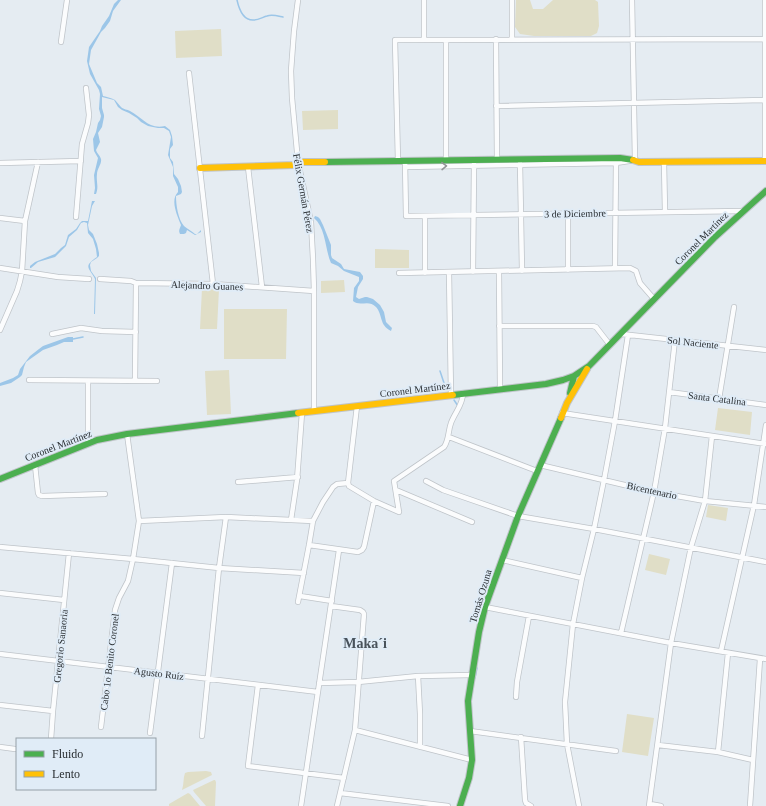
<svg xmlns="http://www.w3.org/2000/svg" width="766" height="806" viewBox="0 0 766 806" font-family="Georgia,serif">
<rect width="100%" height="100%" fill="#e5ecf2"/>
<!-- green -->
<path fill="#e0dec7" d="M516 0H530L533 9H543L553 0H595L598 2 599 26 597 33 591 36H534L520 34 515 27Z
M221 29 222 56 176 58 175 31Z
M338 110V129L303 130 302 111Z
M375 249 409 250V268H375Z
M344 280 345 292 321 293V281Z
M202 288 219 289 217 329H200Z
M224 309H287L286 359H224Z
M229 370 231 414 207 415 205 371Z
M718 408 752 412 750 435 715 430Z
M708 505 728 508 726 521 706 517Z
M649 554 670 559 666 575 645 570Z
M627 714 654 718 648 756 622 752Z
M206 771 211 772 212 775 182 790C184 784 183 778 185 773L188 772Z
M214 780H215L216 782 215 806H206L194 792 193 790Z
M188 793 190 794 200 806H169V804Z"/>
<!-- water -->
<path fill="#9cc6e8" d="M118 0H121L113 11 110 21 105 28 101 32 91 50 89 64 97 83 101 87 103 96C107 97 112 98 115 100 117 102 119 105 121 107 124 110 127 109 130 111 142 117 149 130 165 126L170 130 172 136 173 145 170 149V158L173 162 174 174 178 179 181 186 182 192 181 194 176 196C176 205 178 219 184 226 187 229 192 231 195 234H197L201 230V232L195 235 187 230 186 233 184 234H180C178 230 180 229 181 225 177 215 170 200 178 192V187L173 176V167L168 155 171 137 169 131 164 128H158L148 126 141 122 137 118 129 113 122 110 118 107 114 100 102 97V108L104 115V117L102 127 98 133 100 142 96 150C97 154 100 155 101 159 102 164 97 169 97 174 96 182 99 186 96 194H94L95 188 94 175 98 158 94 151 93 139 96 132 98 123 100 120 101 116 99 109 100 94 99 90 90 74 87 61 89 47 100 31 102 26 109 16 114 4Z
M92 201H95L92 206 88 225 89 230 93 234 97 244 99 253V256L97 258 91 262 90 265 91 271 96 278 95 314H94L95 279C90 268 82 267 97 257L96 249 93 239 88 233 87 223 84 222 81 223 77 230 69 237 66 246 55 257 38 262 31 268H30V266L35 262 55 254 61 248 65 245 68 235 76 229 80 223 82 221H88Z
M315 216 318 217 320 219 323 225 331 245V255L332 258 341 264 344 269 360 272 363 276V279L358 287 356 297 359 299 365 297H367L373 299 380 305 384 312 386 322 392 328 391 331C379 325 383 315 376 307 369 299 360 307 353 301L354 288 359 281V277L344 271 338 266 331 263C325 250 326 228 314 218Z
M68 337H73V342H64L57 345 43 350 26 362 24 367 22 375 20 377 11 383 0 386V383L13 378 18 375 20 369 30 356 39 349 43 346Z"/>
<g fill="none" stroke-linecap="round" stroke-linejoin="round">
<!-- stream -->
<path stroke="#9cc6e8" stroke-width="1.5" d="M237 0C239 9 243 21 254 20 259 20 263 17 267 16 272 14 278 16 283 17
M73 339 83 337
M440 371 446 389
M454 400 458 406
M475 678 477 668"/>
<!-- street casing -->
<g stroke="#bfc4c9" stroke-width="6">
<path id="street" d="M298 0 294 31 291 71 292 98 298 162 311 222 313 259 314 291V411
M424 0V40
M512 0V39
M632 0 635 160
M765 0V161
M496 39 497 160
M61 42 67 0
M189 73 213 284
M496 106 765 100
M446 160V40
M398 161 395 40 766 39
M405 161 406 216 743 211
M664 162 665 212
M0 163 81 161
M520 163 522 271
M248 167 262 287
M405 167 616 163 629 161
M568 214V270
M425 216V273
M76 217 82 144 88 123 89 115 86 88
M0 218 25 221
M0 268 58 277 89 279
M615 268 616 160
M499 271 500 389
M449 272 451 395
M473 272 474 164
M399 273 630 268 636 271 640 283 654 299
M100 279 131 281 136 283 213 284 314 291
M499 326H593L596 327 610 345
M0 330 17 291 20 281 22 271 25 221 38 162
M52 334 81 328 102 331 136 332
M621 334 766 350
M29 380 157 381
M135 381 136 283
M669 392 766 405
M719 399 734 307
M357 406 348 483 349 486 374 501 399 512
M562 413 766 444
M449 437 537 471
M88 443V381
M35 465 38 493 39 495 42 496 105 494
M540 465 654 492 705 501 766 507
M426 481 443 490 518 516 594 529 766 562
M238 482 298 477
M396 490 472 522
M399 512 394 481 444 447C449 440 448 431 451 423 455 412 463 405 463 393
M291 520 297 480 302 413
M139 521 226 517 313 521
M309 545 358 552 362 550 364 547 374 501
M0 547 133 559 219 568 304 573
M502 560 582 578
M0 593 64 600
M300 596 332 601
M298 602 309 545 313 521 323 502 333 487 337 484 348 483
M331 606 360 610 363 612 364 614 355 730 337 806
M485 607 671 643 766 659
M621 633 654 492 665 428 675 340
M721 651 754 505 766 425
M0 654 318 692
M418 676 420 714V747
M319 683 358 682 418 676 472 675
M258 685 248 766 344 778
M516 697 517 682 529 616
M0 705 53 711
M101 727 115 610 119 598 128 581 133 559 139 521 127 434
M355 730 472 760
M470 731 616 751
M150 733 172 563
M202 736 219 568 226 517
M521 737 525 800 526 803 531 806
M51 739 53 711 69 553
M658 745 718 752 753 760
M0 747 15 749
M718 752 728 653
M340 793 448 806
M650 804 661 806
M301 806 339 550
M579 806 567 744 565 702 573 624 582 578 594 529 604 480 615 421 628 335
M649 806 671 643 691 547 705 501 712 436
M750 806 760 659"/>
</g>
<!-- fast casing -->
<g stroke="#bfc4c9" stroke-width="8">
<path id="fast" d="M325 162 620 158 633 160
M570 393 574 376
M453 395 546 384 563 380 574 376 589 366 715 237 766 191
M0 479 97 440 127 434 298 413
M460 806 469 778 472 760 468 701 479 632 485 607 518 516 561 418"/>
</g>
<!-- slow casing -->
<g stroke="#bfc4c9" stroke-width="8">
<path id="slow" d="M633 160 639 162 766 161
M200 168 295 165 298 162H325
M298 413 453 395
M561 418 567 403 587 369"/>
</g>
<!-- street -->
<use href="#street" stroke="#fbfcfd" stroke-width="4.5"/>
<!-- fast -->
<use href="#fast" stroke="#4caf50" stroke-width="6"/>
<!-- slow -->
<use href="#slow" stroke="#ffc107" stroke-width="6"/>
</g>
<!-- one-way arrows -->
<defs><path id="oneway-chevron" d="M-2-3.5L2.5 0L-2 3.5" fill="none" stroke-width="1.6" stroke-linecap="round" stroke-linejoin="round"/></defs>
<use stroke="#929497" href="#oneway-chevron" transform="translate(444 166) rotate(-1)"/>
<g text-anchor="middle" stroke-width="4" stroke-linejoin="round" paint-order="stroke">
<!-- street labels -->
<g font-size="10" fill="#282d31" stroke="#e0ecf7">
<text transform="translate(304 193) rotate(80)" y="4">Félix Germán Pérez</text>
<text transform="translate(575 213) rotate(-1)" y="4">3 de Diciembre</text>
<text transform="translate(701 238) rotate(-45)" y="4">Coronel Martínez</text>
<text transform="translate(207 285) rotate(2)" y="4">Alejandro Guanes</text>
<text transform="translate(693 342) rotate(6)" y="4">Sol Naciente</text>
<text transform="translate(415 389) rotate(-7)" y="4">Coronel Martínez</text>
<text transform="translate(717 398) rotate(7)" y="4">Santa Catalina</text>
<text transform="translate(58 445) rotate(-21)" y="4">Coronel Martínez</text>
<text transform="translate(652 490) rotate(12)" y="4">Bicentenario</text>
<text transform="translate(480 596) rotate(-73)" y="4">Tomás Ozuna</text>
<text transform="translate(60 646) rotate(-84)" y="4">Gregorio Sanaoria</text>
<text transform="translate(109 662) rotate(-83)" y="4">Cabo 1o Benito Coronel</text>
<text transform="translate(159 673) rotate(7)" y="4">Agusto Ruíz</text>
</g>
<!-- district labels -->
<g font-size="14" font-weight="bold" fill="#48525b" stroke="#e0ecf7">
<text x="365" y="648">Maka´i</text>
</g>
</g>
<!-- legend -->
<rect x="16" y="738" width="140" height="52" fill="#e0ecf7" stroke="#96a0a8"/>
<rect x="24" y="751" width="20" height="6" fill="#4caf50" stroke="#96a0a8"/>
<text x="52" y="758" font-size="12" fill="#282d31">Fluido</text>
<rect x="24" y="771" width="20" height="6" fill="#ffc107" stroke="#96a0a8"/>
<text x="52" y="778" font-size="12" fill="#282d31">Lento</text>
</svg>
